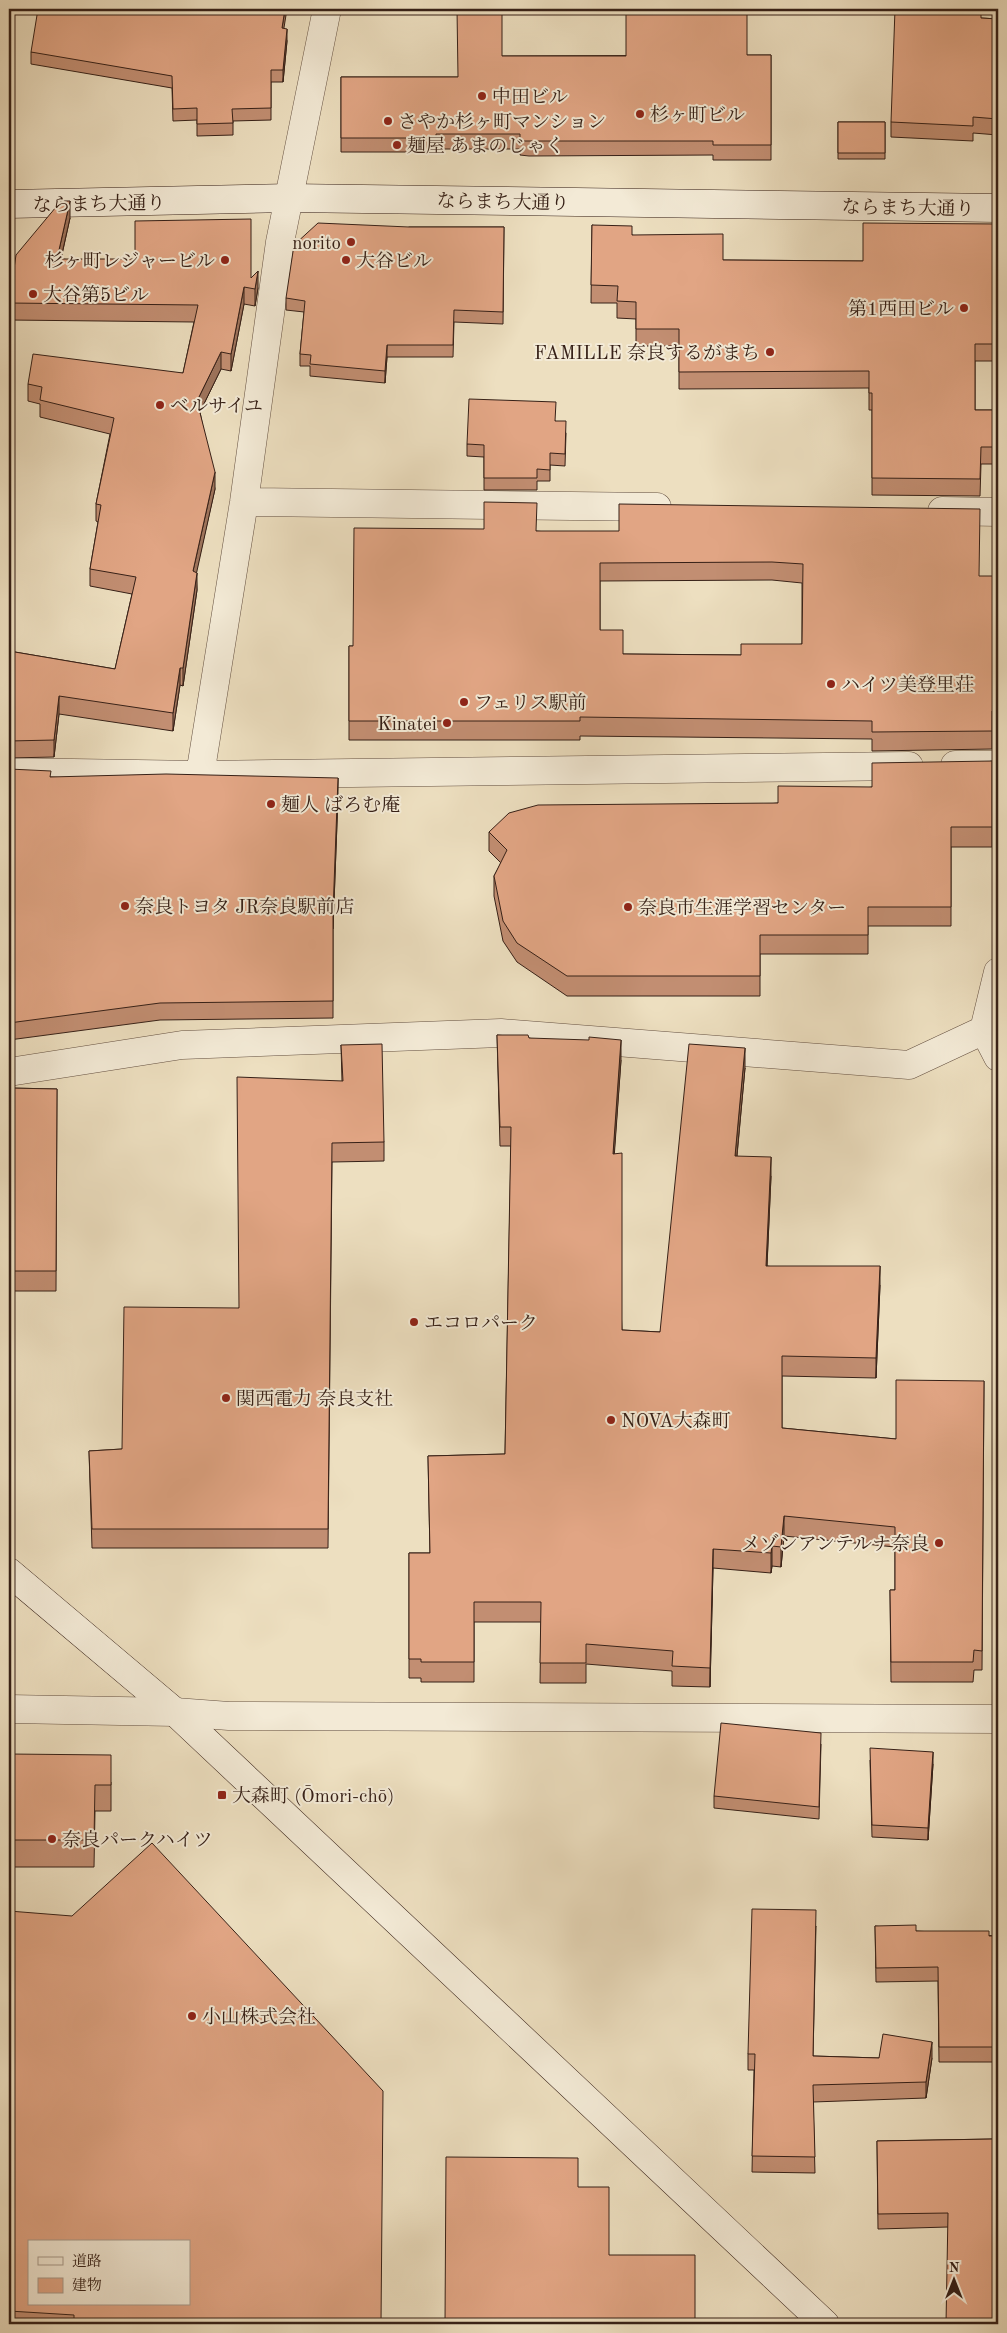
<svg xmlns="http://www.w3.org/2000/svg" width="1007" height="2333" viewBox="0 0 1007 2333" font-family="'Old Standard TT','Noto Serif JP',serif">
<rect width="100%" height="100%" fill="#eddfc0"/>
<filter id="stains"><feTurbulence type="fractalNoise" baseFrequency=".004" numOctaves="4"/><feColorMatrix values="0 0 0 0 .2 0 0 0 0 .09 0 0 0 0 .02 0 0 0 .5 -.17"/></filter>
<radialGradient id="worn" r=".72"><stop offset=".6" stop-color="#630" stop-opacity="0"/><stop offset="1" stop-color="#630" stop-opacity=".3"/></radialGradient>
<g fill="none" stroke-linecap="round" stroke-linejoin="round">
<!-- street casing -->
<g stroke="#645041" stroke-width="29">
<path id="street" d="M244 502 657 507
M942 511 998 512
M955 765H998
M9 772 200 775 909 766
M200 775 244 502 280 242 327 9
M998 972 984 1030 998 1057
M9 1072 182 1045 501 1033 909 1065 984 1030
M9 1709 175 1712 229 1716 998 1719"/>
</g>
<!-- secondary casing -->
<g stroke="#362017" stroke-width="29">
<path id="secondary" d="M9 204 290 198 998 208
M9 1572 175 1712 825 2324"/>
</g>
<!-- street -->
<use href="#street" stroke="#f3ead6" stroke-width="28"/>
<!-- secondary -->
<use href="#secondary" stroke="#f3ead6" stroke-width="28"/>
</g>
<!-- wall -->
<path fill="#c28e72" stroke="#362017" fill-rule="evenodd" d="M981 18 998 19V135L973 133V141L891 137V122Z
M283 28 287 41 283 82H271V120L233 121V135L197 136V120L173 121 172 88 31 64V52Z
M771 55V160H713V155L529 156 520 155V149H436V152H341V77H458L502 56Z
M838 122H885V159H838Z
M70 218 61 259 251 277 258 288 255 306 244 304 231 371 221 369 200 412 215 489 196 572 197 590 183 686 180 685 173 731 59 714 54 757 9 758V651L115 669 132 594 90 586V569L98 522 96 521V504L110 434 40 417V404L28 401V384L183 373 194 322 9 320V303Z
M998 224V361H975V410H998V464H981L980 496 872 495V410H869V388L679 389V346H636V319L617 318V303H591L592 225 632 235 723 260 863 261Z
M409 227H504L503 324 454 322 453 357H387L385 383 310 376V366H300V354L304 312 286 310V298Z
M556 421 566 433 565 466 550 465V481H537V490H484V457L467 456V444Z
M484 529 536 531 979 576 997 615H998V730H992V749L872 751V739L580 736V740H349V646H353ZM772 580 802 583V644L741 655 623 654 600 630V581Z
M992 761V847H951V926H868V954H760V996H567L517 962 503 941 494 896V876L501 863 489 851V832L778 803 872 787Z
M9 769 51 777 338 796 333 929V1018L160 1020 9 1040Z
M497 1035 529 1038 621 1060 614 1154 622 1330 660 1332 745 1068 737 1156 771 1176 767 1266 880 1285 876 1378 782 1376V1428L896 1439 984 1381 982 1670H974L973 1682H891L890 1590H895V1547L784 1536 781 1567 772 1566 771 1573 713 1568 710 1687 672 1686V1671L586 1664V1683H540L541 1622H474V1682H421V1678H409V1553H430L428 1456 505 1454 511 1146H500Z
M341 1045 384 1142V1161L332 1162 328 1548H92L89 1451 122 1449 239 1308 342 1081Z
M9 1088 57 1089 56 1291H9Z
M821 1744 819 1819 714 1808V1796Z
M9 1754 111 1782V1811H95L94 1867H9Z
M870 1760 933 1764 928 1840 872 1837Z
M9 1911 382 2324H9Z
M816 1926 813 2056 879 2058H932L926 2098 813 2102 815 2173 752 2172 754 2070H748V2054Z
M875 1926 916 1931 998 1936V2062H939L938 1981 876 1982Z
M993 2139 995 2262 998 2324 948 2227 878 2229 877 2141Z"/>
<!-- shaded-wall -->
<path fill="#9e745c" stroke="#362017" d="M285 9H287L282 40V28Z
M287 29V41L283 82V70Z
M70 201V218L57 276V259Z
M258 271V288L255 306V289Z
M244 287V304L231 371V354Z
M387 345V357L385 383V371Z
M221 352V369L197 418V401Z
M215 472V489L193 589V571Z
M197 573V590L183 686V668Z
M180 668V685L173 731V713Z
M59 696V714L54 757V740Z
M338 778V796L333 929V912Z
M621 1040V1060L613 1173V1154Z
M745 1048V1068L735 1175V1156Z
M771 1157V1176L766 1286V1266Z
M880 1266V1285L876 1378V1358Z
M784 1516V1536L781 1567V1547Z
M772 1546V1566L771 1573V1553Z
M713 1549V1568L710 1687V1668Z
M933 1752V1764L928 1840V1828Z
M932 2042V2058L926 2098V2082Z"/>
<!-- building -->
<path fill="#e1a584" stroke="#362017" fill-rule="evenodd" d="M38 9H285L282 28 287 29 283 70H271V108L232 109 233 123 197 124V108L173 109 172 76 31 52Z
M457 9H502V56H626V9H747V55H771V145H713V141H520V134H436V138H341V77H458Z
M895 9H981V18L998 19V119L973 117V126L891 122Z
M838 122H885V153H838Z
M61 201H70L57 259H135V221L251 219V278L258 271 255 289 244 287 231 354 221 352 197 401 215 472 193 571 197 573 183 668H180L173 713 59 696 54 740 9 741V651L115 669 136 577 90 569 101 505 96 504 114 418 40 400 42 387 28 384 33 354 183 373 198 305 9 303 16 255Z
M318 223 409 227H504L503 312 454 310 453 345H387L385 371 310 364 311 355 300 354 305 301 286 298 294 245Z
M863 223 998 224V344H975V410H998V447H981L980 479 872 478V393H869V371L679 372V329H636V302L617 301 618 286 591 285 592 225 632 226V235L723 234V260L863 261Z
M469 399 556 402 555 421H566L565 454 550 453V470L537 469V478H484V445L467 444Z
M484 502 537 503 536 531H619V504L980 509 979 576H997L996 615H998V711H992V731L872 732V721L580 717V721H349V646H353L354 528 484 529ZM772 562 803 564 802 644H741V655L623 654V630H600V563Z
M992 761V827H951V907H868V935H760V976H567L517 943 503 921 494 876 507 850 489 832 509 813 538 805 778 803V786L872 787V763Z
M9 769 51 771 50 777 166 774 338 778 333 912V1001L160 1003 9 1023Z
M497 1035H528L529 1038 589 1040V1037L621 1040 613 1154 622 1153V1330L660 1332 689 1044 745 1048 735 1156 771 1157 766 1266H880L876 1358 782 1356V1428L896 1439V1380L984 1381 982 1651 974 1650 973 1662H891L890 1590H895V1527L784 1516 781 1547 772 1546 771 1553 713 1549 710 1668 672 1666 673 1651 586 1644V1663H540L541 1602H474V1662H421V1659H409V1553H430L428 1456 505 1454 511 1127H500Z
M382 1044 384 1142 332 1143 328 1529H92L89 1451 122 1449 124 1307 239 1308 237 1077 343 1081 341 1045Z
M9 1088 57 1089 56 1271H9Z
M721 1723 821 1733 819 1807 714 1796Z
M870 1748 933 1752 928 1828 872 1825Z
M9 1754 111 1755V1785H95L94 1840H9Z
M152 1843 383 2091 381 2324H74V2315L9 2311V1911L72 1916ZM29 2242H189V2304H29Z
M752 1909 816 1910 813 2056 879 2058 883 2034 932 2042 926 2082 813 2085 815 2157 752 2156 755 2054H748Z
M916 1925V1931H989V1936H998V2047H939L938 1967 876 1968 875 1926Z
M993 2139 995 2262H998V2324H946L948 2213 878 2214 877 2141Z
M446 2157 578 2158V2187H609V2255H695V2324H445Z"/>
<!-- markers -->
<g fill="#8f2418" stroke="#f3ead6" stroke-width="2">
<circle cx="482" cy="96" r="5"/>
<circle cx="640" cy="114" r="5"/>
<circle cx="388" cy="121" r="5"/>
<circle cx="397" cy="145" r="5"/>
<circle cx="351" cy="242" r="5"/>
<circle cx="225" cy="260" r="5"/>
<circle cx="346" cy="260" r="5"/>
<circle cx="33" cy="294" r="5"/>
<circle cx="964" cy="308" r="5"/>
<circle cx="770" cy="352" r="5"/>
<circle cx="160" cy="405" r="5"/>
<circle cx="831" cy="684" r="5"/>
<circle cx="464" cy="702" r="5"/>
<circle cx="447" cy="723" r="5"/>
<circle cx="271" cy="804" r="5"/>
<circle cx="125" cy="906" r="5"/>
<circle cx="628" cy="907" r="5"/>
<circle cx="414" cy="1322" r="5"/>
<circle cx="226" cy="1398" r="5"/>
<circle cx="611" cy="1420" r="5"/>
<circle cx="939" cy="1543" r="5"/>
<rect x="217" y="1790" width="10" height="10" rx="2.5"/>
<circle cx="52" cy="1839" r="5"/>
<circle cx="192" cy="2016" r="5"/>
</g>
<g text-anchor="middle" stroke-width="4" stroke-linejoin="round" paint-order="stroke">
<!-- poi labels -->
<g font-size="19" fill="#362017" stroke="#f3ead6" text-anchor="start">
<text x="492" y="103">中田ビル</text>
<text x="650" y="121">杉ヶ町ビル</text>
<text x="398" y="128">さやか杉ヶ町マンション</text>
<text x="407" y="152">麺屋 あまのじゃく</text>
<text x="341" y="249" text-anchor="end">norito</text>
<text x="215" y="267" text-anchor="end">杉ヶ町レジャービル</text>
<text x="356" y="267">大谷ビル</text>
<text x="43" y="301">大谷第5ビル</text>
<text x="954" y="315" text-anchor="end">第1西田ビル</text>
<text x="760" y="359" text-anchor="end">FAMILLE 奈良するがまち</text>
<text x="170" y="412">ベルサイユ</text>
<text x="841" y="691">ハイツ美登里荘</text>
<text x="474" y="709">フェリス駅前</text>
<text x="437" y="730" text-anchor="end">Kinatei</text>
<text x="281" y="811">麺人 ばろむ庵</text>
<text x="135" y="913">奈良トヨタ JR奈良駅前店</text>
<text x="638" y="914">奈良市生涯学習センター</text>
<text x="424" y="1329">エコロパーク</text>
<text x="236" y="1405">関西電力 奈良支社</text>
<text x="621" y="1427">NOVA大森町</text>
<text x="929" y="1550" text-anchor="end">メゾンアンテルナ奈良</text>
<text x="232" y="1802">大森町 (Ōmori-chō)</text>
<text x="62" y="1846">奈良パークハイツ</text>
<text x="202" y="2023">小山株式会社</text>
</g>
<!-- street labels -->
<g font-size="19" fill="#362017" stroke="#f3ead6">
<text transform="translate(503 201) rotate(1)" y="7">ならまち大通り</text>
<text transform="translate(99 203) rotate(-1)" y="7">ならまち大通り</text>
<text transform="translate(908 207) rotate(1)" y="7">ならまち大通り</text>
</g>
</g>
<!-- margin -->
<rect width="1007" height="2333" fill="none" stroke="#eddfc0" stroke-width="30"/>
<rect x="10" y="10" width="987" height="2313" fill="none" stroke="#362017" stroke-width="2.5"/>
<rect x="15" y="15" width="977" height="2303" fill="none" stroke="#362017"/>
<!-- legend -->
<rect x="28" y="2240" width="162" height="65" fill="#f3ead6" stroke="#a7998a"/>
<rect x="38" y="2257" width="25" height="8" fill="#f3ead6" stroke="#a7998a"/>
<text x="72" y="2266" font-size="15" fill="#362017">道路</text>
<rect x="38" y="2278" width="25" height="15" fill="#e1a584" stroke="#a7998a"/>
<text x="72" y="2290" font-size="15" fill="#362017">建物</text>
<!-- north arrow -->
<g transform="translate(954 2280)" stroke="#f3ead6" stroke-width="4" paint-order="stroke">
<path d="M0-4L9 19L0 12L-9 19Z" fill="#362017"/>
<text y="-8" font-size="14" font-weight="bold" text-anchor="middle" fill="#362017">N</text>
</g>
<rect width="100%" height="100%" filter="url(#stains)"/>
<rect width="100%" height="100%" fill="url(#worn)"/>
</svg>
